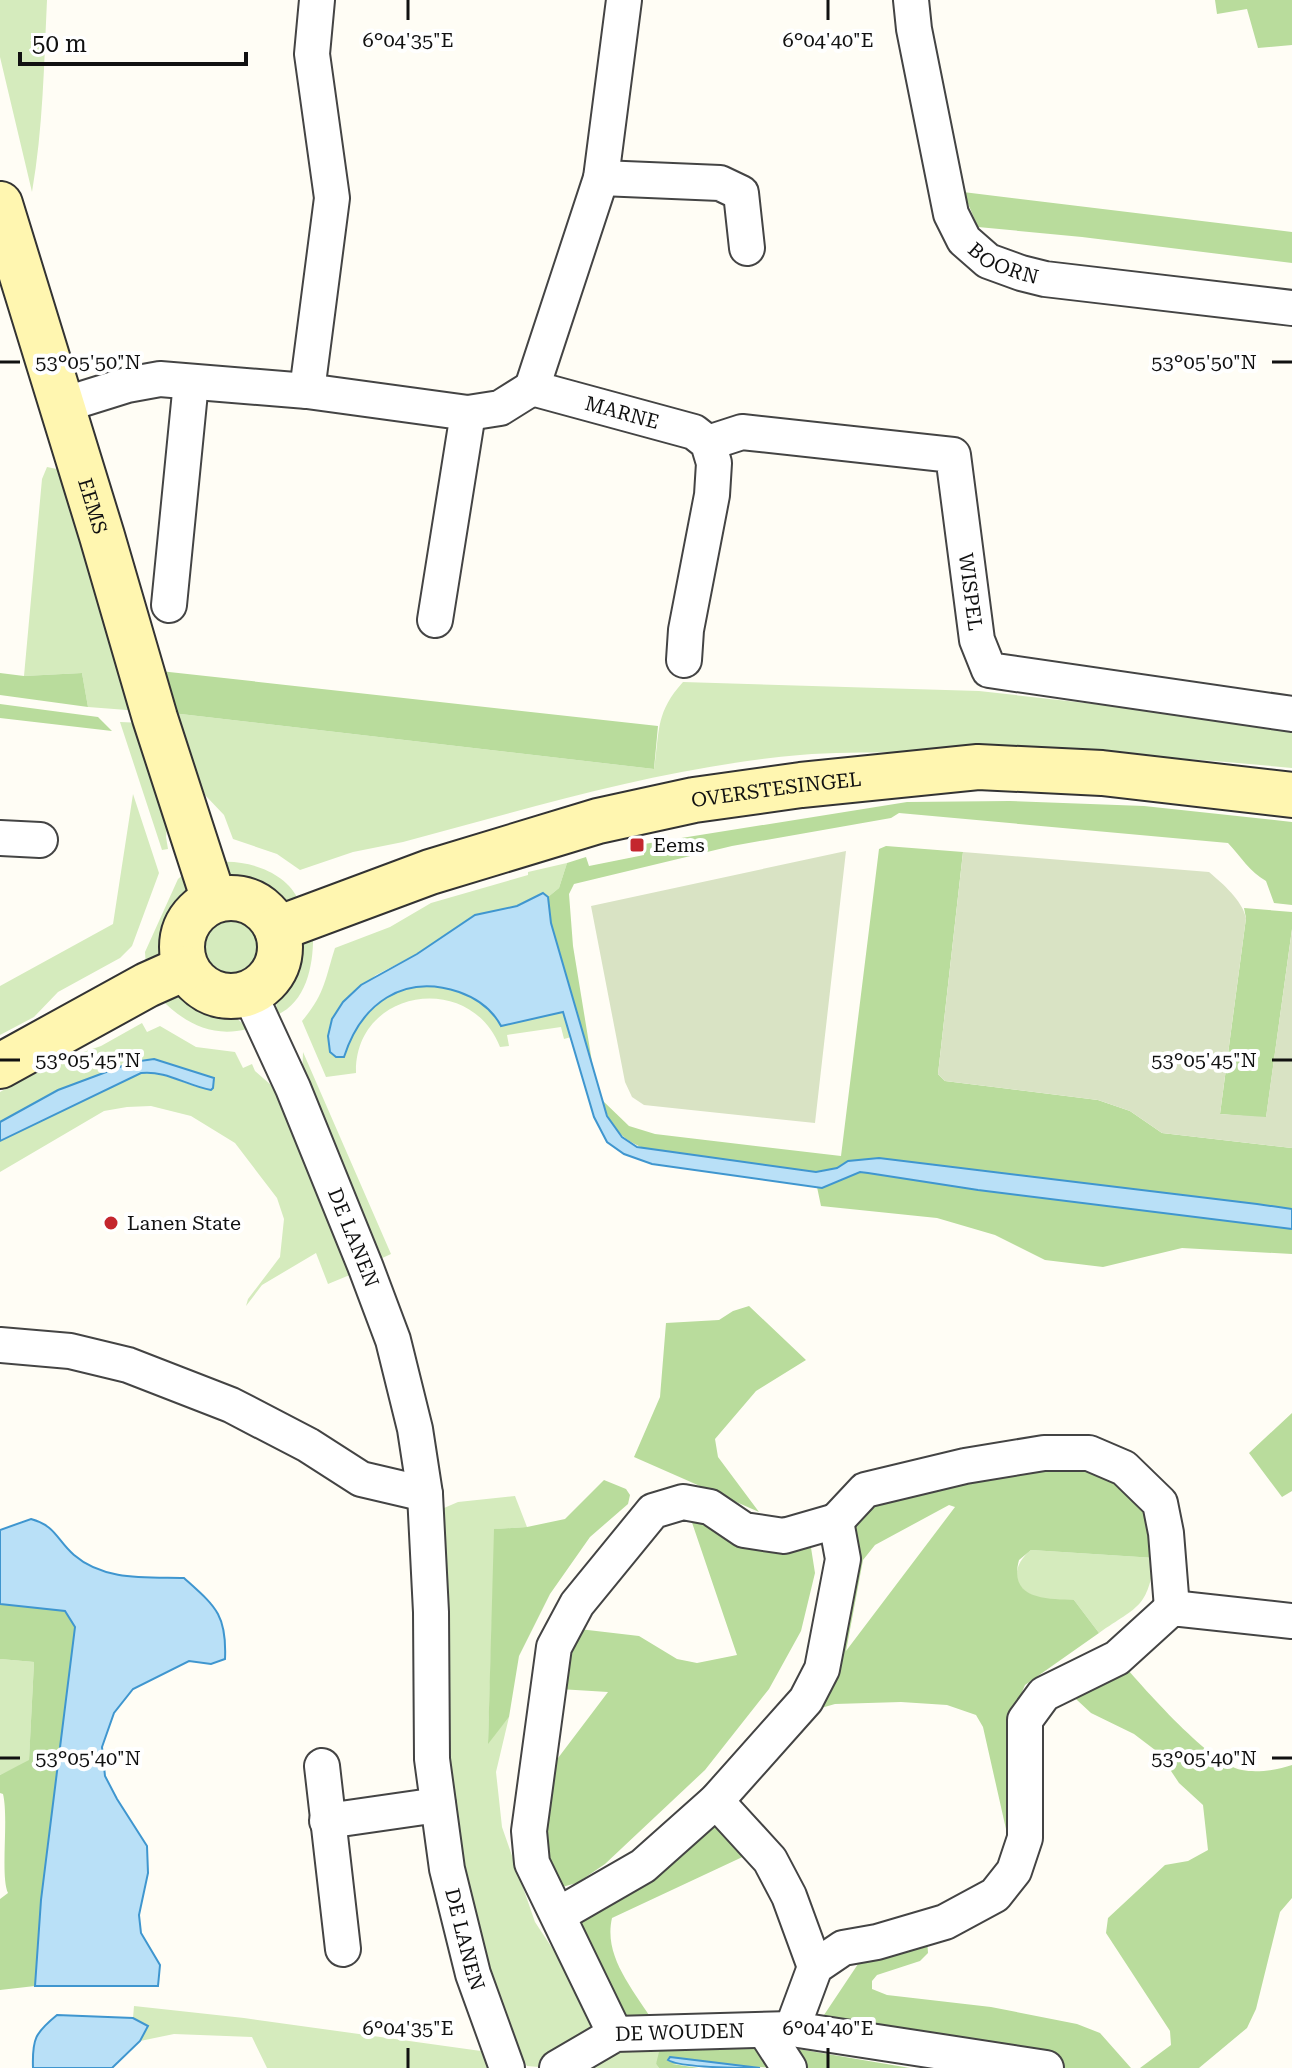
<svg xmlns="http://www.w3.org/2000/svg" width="1292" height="2068" viewBox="0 0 1292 2068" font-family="'Roboto Serif',serif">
<rect width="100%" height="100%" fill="#fffdf5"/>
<!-- green -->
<path fill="#d5ebbd" d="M0 0H47C44 64 43 129 32 192L0 57Z
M47 467 67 471 140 711 88 707 82 673 24 676 42 479Z
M683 682 979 691 1292 726V768C1160 755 1030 748 897 752 865 753 832 752 800 755 664 767 534 807 403 842L353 852 300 870 277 854 233 839 224 815 205 795 172 713 654 769C660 731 655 713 683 682Z
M120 722 144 723 169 807 166 837 168 849 162 850Z
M133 794 159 873 132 946 120 958 58 992 34 1017 0 1035V986L113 924Z
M221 862C250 860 287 873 299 901 276 904 229 883 221 862Z
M567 863 559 888 548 897 543 893 517 906 475 915 417 954 376 975 343 1002 344 1057C351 1035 361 1014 381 1000 421 973 476 986 502 1026L563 1011 571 1037 564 1039 561 1027 507 1035 509 1046 500 1047C470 970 354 989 356 1073L326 1077 302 1021C325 994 325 979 335 948L390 927 431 903 528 875V872Z
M185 873 189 886 187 894 167 928 159 955 153 964 146 967 145 952 178 879Z
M194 946a35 35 0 1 1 70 0a35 35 0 1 1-70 0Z
M313 931C314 962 308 1001 277 1015 273 1000 288 956 298 943 301 938 308 935 313 931Z
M179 994C199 1002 236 1011 247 1029 212 1038 184 1023 160 998Z
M142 1023 147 1032 160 1026 196 1047 235 1052 243 1068 252 1064 255 1071 279 1092 357 1272 328 1284 316 1253 262 1285 246 1306 248 1299 280 1257 284 1219 277 1198 235 1143 191 1116 151 1106 127 1107 104 1111 0 1172V1141L141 1073 161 1074 197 1087 213 1078 154 1059 138 1060 58 1090 0 1122V1092L54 1062 101 1046Z
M303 1052 391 1254 378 1260 302 1083Z
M515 1496 527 1527 495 1529 488 1742 509 1717 496 1772 502 1827 535 1922 591 2007 590 2028 576 2049 539 2067 527 2066 516 2050 468 1909 449 1795 444 1508 458 1502Z
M1031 1550 1155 1558C1147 1609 1139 1605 1099 1633L1074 1600C1062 1600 1045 1601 1034 1596 1009 1586 1014 1563 1031 1550Z
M0 1659 34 1662 29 1761 0 1775Z
M134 2006 244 2018 481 2051 489 2068H267L252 2037 174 2034 140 2041 148 2026 133 2018Z
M670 2039 656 2064 659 2068H586L631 2047Z"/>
<!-- forest -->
<path fill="#b9dc9c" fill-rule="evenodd" d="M1215 0H1292V45L1258 48 1247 9 1217 14Z
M963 192 1292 232V263L1082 237 978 227Z
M160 671 658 726 654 769 172 713Z
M0 673 24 676 82 673 88 707 0 695Z
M0 704 98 717 112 731 0 718Z
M1010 801 1144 806 1292 822V905L1274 903 1266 881C1250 872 1241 857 1228 843L899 813 891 818 732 846 574 884 569 894 573 946 594 1074 551 923 548 897 559 888 567 863 586 857 589 866 644 855V844L907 802Z
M886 846 963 852 938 1074 945 1081 1098 1100 1130 1111 1162 1133 1292 1148V1209L879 1158 848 1161 837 1168 816 1172 653 1151C624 1143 610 1128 602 1100L629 1126 655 1134 841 1156 879 849Z
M1244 908 1292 912V929L1266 1118 1220 1114 1246 918Z
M860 1172 978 1190 1292 1229V1254L1182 1248 1103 1267 1045 1260 995 1235 937 1218 821 1206 817 1187 822 1188Z
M749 1306 806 1360 756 1391 715 1439 718 1457 759 1512 634 1457 660 1397 666 1323 719 1320 733 1311Z
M1292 1413V1491L1282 1497 1249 1453Z
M1063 1462 1121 1480 1154 1519 1155 1558 1031 1550 1019 1560C1008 1600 1047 1599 1074 1600L1099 1633 1025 1685C1011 1714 1017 1750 1015 1780 1013 1800 1010 1819 1008 1838L983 1727 976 1715 947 1705 901 1702 835 1704 786 1718 821 1654 859 1504ZM949 1505 955 1507 846 1651 863 1560 875 1545Z
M604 1480 626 1489 630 1495 628 1504 590 1537 550 1594 519 1656 509 1717 488 1744 494 1529 527 1527 565 1519Z
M684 1499 809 1535 815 1573 801 1631 769 1689 705 1770 605 1864 577 1883 562 1887 547 1881 524 1803 608 1692 543 1688 562 1627 639 1636 677 1659 697 1663 737 1655Z
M0 1604 65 1611 75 1626 41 1900 35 1986 0 1990V1899L8 1893C0 1875 9 1819 3 1794L0 1793V1775L29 1760 34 1662 0 1659Z
M1113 1653C1137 1680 1208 1764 1242 1770 1257 1773 1278 1770 1292 1765V1898L1280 1912 1256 2009 1247 2028 1199 2068H1140L1171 2045 1170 2031 1106 1933 1108 1918 1165 1865 1188 1861 1208 1850 1203 1805 1179 1783 1159 1753 1134 1734 1091 1713 1063 1687Z
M710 1815 751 1853 612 1918C603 1957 634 1990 654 2023L627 2018 575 1932 579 1911Z
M926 1923 928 1953 920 1961 877 1975 872 1981V1989L887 1995 991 2007 1077 2024 1100 2033 1131 2068H1062L834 2022 824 2015 870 1946Z
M670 2039 761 2040 782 2068 672 2064 699 2068H659L656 2064 659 2052Z
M792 2048 910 2068H808Z"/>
<!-- cemetery -->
<path fill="#d9e3c4" d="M846 851 815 1123 644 1105 632 1097 625 1082 591 906Z
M963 852 1209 872C1223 884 1242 900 1246 918L1220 1114 1266 1117 1292 929V1148L1162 1133 1130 1111 1098 1100 945 1081 938 1074Z"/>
<!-- water -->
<path fill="#b9e0f7" stroke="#3f96cf" stroke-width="2" d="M543 893 548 897 551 923 607 1116 622 1137 637 1147 816 1172 837 1168 848 1161 879 1158 1257 1204 1292 1209V1229L978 1190 868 1173 860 1172 822 1188 652 1164 624 1154 607 1142 594 1117 563 1012 501 1026C492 1009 476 998 459 992 403 973 361 1004 344 1057H336L330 1052 328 1036 332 1019 343 1002 361 985 417 954 475 915 517 906Z
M154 1059 214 1078 213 1088 211 1090C188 1086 165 1070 141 1073L0 1141V1122L58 1090 133 1062Z
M31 1519C56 1526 56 1539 74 1555 104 1581 146 1577 184 1578 215 1606 227 1614 225 1659L211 1664 189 1661 133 1689 114 1713 102 1747 105 1776 117 1799 147 1846 148 1873 139 1915 141 1933 160 1965 158 1986H35L41 1900 75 1627 65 1611 0 1604V1530Z
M57 2015 133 2018 148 2026 140 2041 112 2068H33C32 2039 35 2033 57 2015Z
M670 2057 760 2068C739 2068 681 2068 668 2060Z"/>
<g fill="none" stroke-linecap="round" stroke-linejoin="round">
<!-- street casing -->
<g stroke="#444" stroke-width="38">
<g id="street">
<path id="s1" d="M624 0 601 178 532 388 694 432 708 443 714 463 712 495 686 630 684 660"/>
<path id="s2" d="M911 0 914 29 951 214 964 240 988 261 1021 273 1045 279 1292 308"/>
<path d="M601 178 720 183 741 193 747 248"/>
<path d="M307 391 332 198 312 54 317 0"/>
<path d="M63 405 127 385 160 379 307 391 468 413 435 620"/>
<path d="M468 413 500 408 532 388"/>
<path id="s3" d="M708 443 742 432 953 455 977 640 989 670 1292 714"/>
<path d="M169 605 191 382"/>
<path d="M0 838 40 840"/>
<path id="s4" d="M249 993 293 1088 366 1268 393 1340 415 1429 425 1494 431 1612 432 1759 447 1869 473 1974 507 2068"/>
<path d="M0 1345 70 1351 128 1365 231 1405 308 1445 361 1479 425 1494"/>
<path d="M836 1521 865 1490 965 1466 1044 1453H1089L1124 1468 1160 1503 1166 1533 1172 1608"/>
<path d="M322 1766 343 1949"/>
<path d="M716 1801 770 1860 789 1896 815 1967"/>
<path d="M327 1821 438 1805"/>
<path d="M558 1915 643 1866 716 1801 806 1700 822 1669 843 1559 836 1521 784 1536 744 1530 710 1507 683 1502 653 1511 577 1604 554 1647 529 1831 532 1863 615 2034"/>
<path d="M792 2029 815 1967 843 1948 877 1942 945 1922 995 1895 1014 1871 1025 1838V1720L1044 1694 1117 1658 1172 1608 1292 1621"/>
<path d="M765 2031 789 2068"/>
<path id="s5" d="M557 2068 615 2034 792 2029 1046 2068"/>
</g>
</g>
<!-- secondary casing -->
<g stroke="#333" stroke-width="48">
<g id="secondary">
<path id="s6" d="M0 204 102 536 155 718 214 900"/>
<circle cx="231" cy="947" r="49"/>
<path id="s7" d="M277 929 430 872 598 821 694 800 801 785 978 767 1102 773 1292 795"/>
<path d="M0 1066 147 985 185 968"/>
</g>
</g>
<!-- street -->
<use href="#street" stroke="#fff" stroke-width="34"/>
<!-- secondary -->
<use href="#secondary" stroke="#fff6b0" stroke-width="44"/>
</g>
<!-- ticks -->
<path fill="none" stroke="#111" stroke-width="3" d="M408 0V20M828 0V20M0 362H20M1272 362H1292M0 1060H20M1272 1060H1292M0 1758H20M1272 1758H1292M408 2048V2068M828 2048V2068"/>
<!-- markers -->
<g fill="#c4262e" stroke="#fff" stroke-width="3">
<rect x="629" y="837" width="16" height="16" rx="4"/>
<circle cx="111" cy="1223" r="8"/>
</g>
<g text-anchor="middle" stroke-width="8" stroke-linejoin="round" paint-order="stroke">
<!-- street labels -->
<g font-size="20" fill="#111" stroke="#fff">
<text dy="7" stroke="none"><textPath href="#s2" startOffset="294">BOORN</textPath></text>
<text dy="7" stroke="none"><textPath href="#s1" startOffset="494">MARNE</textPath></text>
<text dy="7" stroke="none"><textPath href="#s6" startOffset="316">EEMS</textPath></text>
<text dy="7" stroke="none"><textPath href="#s3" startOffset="386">WISPEL</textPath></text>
<text dy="7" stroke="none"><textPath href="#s7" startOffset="520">OVERSTESINGEL</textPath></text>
<text dy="7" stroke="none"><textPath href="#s4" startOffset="266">DE LANEN</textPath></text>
<text dy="7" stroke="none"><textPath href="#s4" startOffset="982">DE LANEN</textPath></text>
<text dy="7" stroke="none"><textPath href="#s5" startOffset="132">DE WOUDEN</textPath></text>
</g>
<!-- poi labels -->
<g font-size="20" fill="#111" stroke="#fff" text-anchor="start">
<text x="653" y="852">Eems</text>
<text x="127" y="1230">Lanen State</text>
</g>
</g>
<g font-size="20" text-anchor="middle" fill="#111" stroke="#fff" stroke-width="8" stroke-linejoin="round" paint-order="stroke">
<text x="408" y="47">6°04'35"E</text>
<text x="828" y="47">6°04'40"E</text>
<text x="88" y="369">53°05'50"N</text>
<text x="1204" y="369">53°05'50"N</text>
<text x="88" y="1067">53°05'45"N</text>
<text x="1204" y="1067">53°05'45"N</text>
<text x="88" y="1765">53°05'40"N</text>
<text x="1204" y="1765">53°05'40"N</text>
<text x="408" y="2035">6°04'35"E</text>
<text x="828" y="2035">6°04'40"E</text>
</g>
<!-- scale -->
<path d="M20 52v12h226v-12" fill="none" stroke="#111111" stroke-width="4"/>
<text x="32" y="52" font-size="24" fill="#111111" stroke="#ffffff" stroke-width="6" paint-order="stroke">50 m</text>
</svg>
